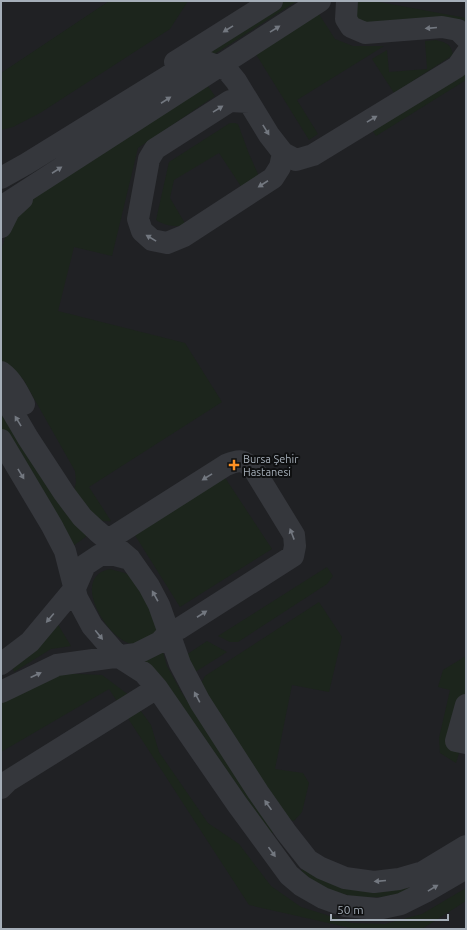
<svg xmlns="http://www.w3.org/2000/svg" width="467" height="930" viewBox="0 0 467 930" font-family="Ubuntu,sans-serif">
<rect width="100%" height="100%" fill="#141516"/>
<!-- built -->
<path fill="#202124" d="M1 1H466V929H1Z"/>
<!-- green -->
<path fill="#1c251c" d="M109 1H188L170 29 40 113 13 127 1 130V73Z
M280 1H297L210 57 195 54Z
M359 1H374L466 18V22L462 19 368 25 356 22 354 4Z
M317 11 335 39 353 46H384L297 100 318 134 309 140 254 51Z
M436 40C447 43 451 44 453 55L394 93 372 59 387 50 389 72 427 69 425 41Z
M466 72V80L376 136 372 130Z
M205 82 215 96 138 148 112 256 74 247 58 311 185 343 222 402 89 487 111 521C92 523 84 507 73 495L76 482 75 471 23 379 1 362V250L10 224 31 200Z
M230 123H235L238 124 249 154 258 174 257 178 242 188 219 153 174 180 170 198 186 225C177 228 163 225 156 220L169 162Z
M1 411 87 536 70 548 1 429Z
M220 470 272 549 180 607 131 529Z
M327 567 333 576 327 584 238 642H230L218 636Z
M110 569C122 572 136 575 144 586 148 592 154 620 157 629L152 640C146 641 139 645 133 644 109 642 68 577 110 569Z
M319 602 342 637 329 692 292 685 275 769 303 773 309 783 302 812 294 821 286 819 200 685 205 676Z
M57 623 71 646 51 649 14 672 12 666Z
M207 641 227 652 192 674 186 655Z
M163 652 167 666 182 693 274 832 269 834 142 663Z
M466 656V690L453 744 461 747 456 763 440 753 439 738 450 690 438 687 443 670Z
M54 673 102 675 130 696 151 725 159 752 208 823 239 844 271 886 301 907 352 923 385 924 422 914 466 888V901L422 929H355L249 905 109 689 1 752V703Z
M304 866 326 878 439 868 404 893 383 897 359 898 336 892 316 884 301 871Z"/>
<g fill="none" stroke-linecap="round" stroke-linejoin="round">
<!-- minor -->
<path stroke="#35373c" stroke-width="22" d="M347 1 346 19 351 27 365 33 442 27 458 30 466 38
M175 62 272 1
M249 102 230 101 155 149 149 159 138 219 142 231 152 240 167 243 184 236 273 178 280 167 283 153
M1 178 26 164 183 67 204 61 227 70 236 81 269 135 283 153 296 160 313 155 457 67 466 54
M1 207 320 1
M1 227 9 211 22 199
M1 372C12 380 18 392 24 404
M1 392 28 438 64 493 82 517 97 531 130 559 149 586 159 605 180 664 200 702 258 792 286 832 308 860 321 868 345 878 374 882 399 879 423 872 466 846
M1 440 52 526 65 551 77 598 92 626 119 657 144 673 157 688 237 804 289 875 302 886 323 898 345 906 378 909 401 904 425 892 466 868
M1 664 30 642 75 588 85 565 100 555H115L130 559
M1 692 57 665 136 654 160 642 168 633 180 628 293 556 295 546 294 535 253 468C242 459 238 460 226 465L108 540
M466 705 456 741 466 743
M1 788 8 781 157 688"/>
</g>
<!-- one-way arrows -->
<defs><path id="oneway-solid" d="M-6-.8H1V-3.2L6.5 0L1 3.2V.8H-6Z"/></defs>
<g fill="#737880">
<use href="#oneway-solid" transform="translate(431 28) rotate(175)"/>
<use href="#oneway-solid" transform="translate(228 29) rotate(148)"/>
<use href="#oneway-solid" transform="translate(275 29) rotate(-32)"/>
<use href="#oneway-solid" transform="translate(166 100) rotate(-33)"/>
<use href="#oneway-solid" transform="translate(218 109) rotate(-32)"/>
<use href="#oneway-solid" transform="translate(372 119) rotate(-31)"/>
<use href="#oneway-solid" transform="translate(266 130) rotate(58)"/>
<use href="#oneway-solid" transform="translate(57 170) rotate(-33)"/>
<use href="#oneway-solid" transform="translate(263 184) rotate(147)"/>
<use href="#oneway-solid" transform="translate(151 238) rotate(-149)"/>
<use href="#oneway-solid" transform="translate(18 421) rotate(-121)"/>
<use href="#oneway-solid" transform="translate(21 474) rotate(59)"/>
<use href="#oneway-solid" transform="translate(207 477) rotate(148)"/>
<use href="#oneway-solid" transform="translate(292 534) rotate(-111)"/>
<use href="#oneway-solid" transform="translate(155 596) rotate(-119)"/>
<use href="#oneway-solid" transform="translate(202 614) rotate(-33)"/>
<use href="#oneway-solid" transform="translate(50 618) rotate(130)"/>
<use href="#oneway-solid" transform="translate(99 635) rotate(51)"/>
<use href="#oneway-solid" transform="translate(36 675) rotate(-25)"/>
<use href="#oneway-solid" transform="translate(197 697) rotate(-118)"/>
<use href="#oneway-solid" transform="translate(268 805) rotate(-125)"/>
<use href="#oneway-solid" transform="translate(272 852) rotate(54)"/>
<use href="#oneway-solid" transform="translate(380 881) rotate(175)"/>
<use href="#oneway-solid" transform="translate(433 888) rotate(-31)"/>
</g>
<!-- markers -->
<path fill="#ff9124" stroke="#0f1011" stroke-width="1.5" d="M232 459h4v4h4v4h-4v4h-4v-4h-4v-4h4z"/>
<g text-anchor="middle" stroke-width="4" stroke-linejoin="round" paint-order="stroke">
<!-- poi labels -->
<g font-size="11" fill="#a5aeb8" stroke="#0f1011" text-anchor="start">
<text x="243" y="463">Bursa Şehir<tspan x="243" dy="13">Hastanesi</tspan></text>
</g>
</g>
<!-- border -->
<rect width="467" height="930" fill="none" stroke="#a5aeb8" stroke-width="4"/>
<!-- scale -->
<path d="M331 914v6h117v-6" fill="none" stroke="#a5aeb8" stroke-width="2"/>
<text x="337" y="914" font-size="12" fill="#a5aeb8" stroke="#0f1011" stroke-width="3" paint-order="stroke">50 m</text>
</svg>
